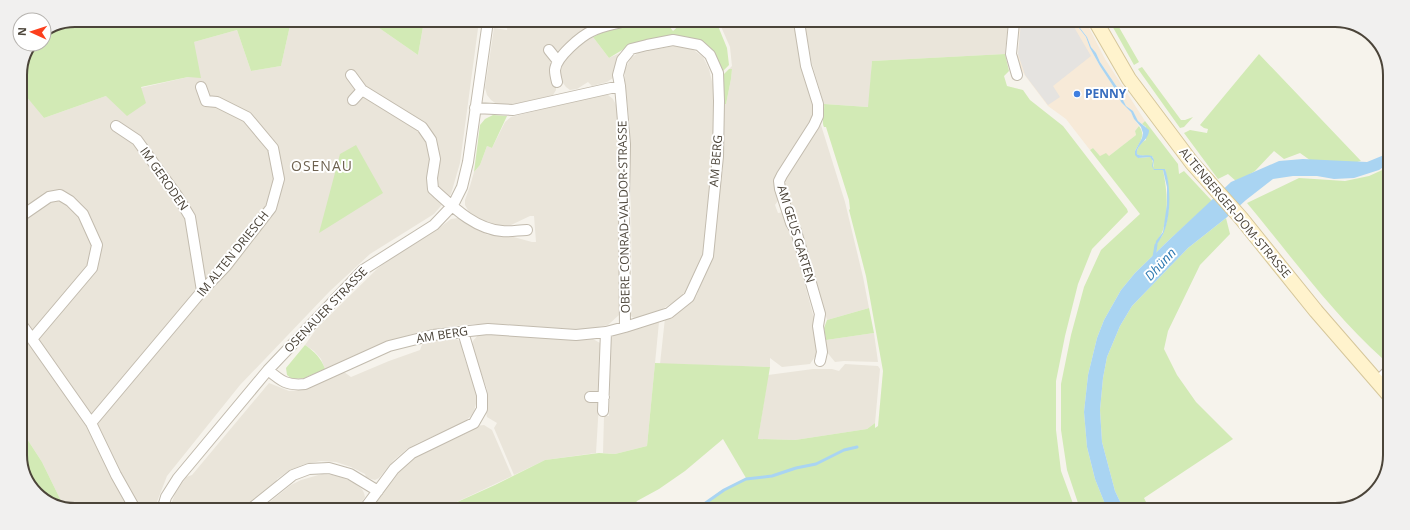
<svg xmlns="http://www.w3.org/2000/svg" width="1410" height="530" viewBox="0 0 1410 530" font-family="'Open Sans',sans-serif">
<rect width="100%" height="100%" fill="#f6f3ec"/>
<!-- residential -->
<path fill="#eae5da" d="M291 21H369L418 55 424 21H479L460 163 451 194 434 214 370 254 330 291 240 385 167 476 155 507H64L42 462 20 428V90L21 89 44 118 106 96 188 77 194 42 237 30 251 71 281 66Z
M508 21H617L563 51 545 50 552 63 556 84V90L553 95 513 105H498L491 100 487 95 485 88 494 28 507 30Z
M719 22H795L814 104V111L812 120 779 172 780 198 775 205 778 213 785 212 814 318 819 351 810 364 782 367 770 358V367L660 364 665 318 696 297 706 271 723 168V104H726L731 79 732 69H729L732 66 730 47Z
M804 22H1008L1005 54 872 61 869 107 824 104 812 64Z
M593 37 609 58 620 53 615 75 613 78 607 82 592 86 588 82 577 89 570 90 566 87 560 79 559 68 566 58 577 46Z
M674 46 689 48 695 51 703 57 709 69 714 90V144L712 179 706 215 704 253 691 287 688 291 680 298 656 313 635 318 632 317 629 312 632 294 630 127 625 82V69L631 58 638 53Z
M600 95H608L613 99 617 107 620 121 622 293 619 315 608 325 584 330 502 324H474L446 327 419 332 393 340 325 369 321 359 314 351 305 345 317 328 378 268 399 252 439 228 451 219 458 218 475 229 488 235 510 236 532 242H536L534 216H530L511 225 500 226 489 224 475 217 469 212 465 205V200L470 186 474 172 480 165 487 146 492 148 505 122 511 117Z
M821 125 845 202 863 277 869 308 827 320 799 221 795 219 785 183 786 178Z
M659 322 647 446 615 454 603 453 604 416H609L611 338 616 334Z
M874 333 878 362 844 361 835 362 826 351V340Z
M501 334 574 340 593 339 600 343 602 347 599 392 598 393 597 402 599 403 596 453 545 460 514 475 494 428 497 423 487 417 486 412 488 400 487 389 472 347 473 341 478 335Z
M450 337 458 340 461 343 465 360 476 389 477 400 474 411 471 416 463 423 418 443 407 449 394 460 379 478 375 480 371 479 366 477 365 474 351 467 336 462 321 461 305 464 290 470 277 479 276 483 245 507H170L175 494 184 480 186 477 192 475 269 383 289 391 301 390 344 372 351 377 389 361 420 350 423 342Z
M845 364 878 366 880 369 875 423 867 429 795 440 758 439 768 375 813 369H832L839 371Z
M484 425 492 430 512 476 444 508H371L398 471 411 459 422 452 469 432 476 426Z
M322 474 333 475 343 478 353 482 362 489 364 493 365 497 358 508H262L291 485 301 480Z"/>
<!-- commercial -->
<path fill="#f7ead8" d="M1020 22H1076L1079 28 1086 37 1090 48 1100 66 1117 92 1121 102 1131 112 1134 119 1139 126 1135 131 1136 135 1109 156H1100L1093 148 1090 150 1066 119 1048 106 1024 74 1021 68 1018 57Z
M1078 22H1086L1105 59 1145 121 1142 124 1138 121 1133 111 1126 106 1123 100 1119 90 1100 62 1096 53 1091 47 1087 37 1080 28Z"/>
<!-- green -->
<path fill="#d2eab5" d="M75 20 291 21 281 66 251 71 237 30 194 42 201 78 188 77 141 87 146 103 127 116 106 96 44 118 21 90H20V71L32 44H44V33Z
M369 21H424L418 55Z
M633 21H665L673 31 684 21H716L727 48 729 65 720 74 701 42 688 37 671 36 632 44 609 58 593 37C606 30 620 28 633 21Z
M1110 22H1116L1139 62 1134 65Z
M1005 54 1009 71 1004 76 1007 86 1023 90 1030 100 1063 126 1127 209 1128 212 1092 249 1078 284 1065 336 1056 381V430L1061 471 1075 509H699L719 492 746 478 723 439 685 471 659 489 637 501 632 508H444L495 485 545 460 599 453 615 454 647 446 655 363 770 367 758 439 795 440 867 429 875 423V428L878 426 883 371 866 276 849 210 850 209 849 200 826 127H824C821 121 825 112 824 104L868 107 872 61Z
M1259 54 1361 161 1342 166 1314 163 1300 153 1284 159 1274 151 1255 171 1237 182 1228 174 1218 179 1184 133 1190 130 1207 133 1208 129 1204 128 1200 125Z
M1142 67 1181 120H1185L1193 117 1184 127 1180 128 1138 69Z
M729 69H732L731 79 726 104H723L721 77Z
M493 115 507 116 492 148 487 146 480 165 474 172 480 125 485 119Z
M1145 121 1178 164 1179 174 1184 171 1212 201 1169 240 1135 273 1121 290 1104 320 1097 338 1088 375 1084 412 1087 447 1095 479 1107 509H1080L1067 470 1061 430V384L1071 335 1084 287 1101 250 1140 214 1090 150 1093 148 1100 156 1106 153 1109 156 1136 135 1135 131 1139 126C1146 135 1140 142 1135 151L1138 158 1150 157 1152 158 1154 170H1163C1167 190 1169 210 1163 230 1161 237 1157 238 1155 247 1157 241 1163 237 1164 231 1171 212 1170 188 1165 169H1154L1153 157C1148 155 1142 157 1137 154 1136 149 1141 142 1146 140V127L1142 124Z
M356 145 383 193 319 233 340 154Z
M1389 167 1388 360 1387 361 1383 359C1332 313 1291 256 1247 203L1299 178 1345 181 1369 176Z
M1226 218 1230 234 1200 265 1168 331 1164 349 1177 375 1196 402 1233 439 1144 498 1150 510H1124L1115 491 1102 442 1100 410 1103 378 1107 357 1120 326 1132 306 1188 248Z
M869 308 874 333 826 340 824 328 827 320Z
M305 345C315 352 321 358 325 369L304 378 292 379 287 375 286 368Z
M20 428 42 462 64 507H57L31 489 20 459Z"/>
<!-- parking -->
<path fill="#e5e3e0" d="M1021 22H1071L1091 56 1053 86 1060 97 1048 105 1025 75 1018 54Z"/>
<!-- water -->
<path fill="#a9d4f2" d="M1076 22H1078L1080 28 1087 37 1091 47 1096 53 1100 62 1119 90 1123 100 1126 106 1133 111 1138 121 1149 130C1149 141 1136 144 1137 154 1142 157 1147 154 1152 156L1154 160 1153 166 1154 169H1165C1171 185 1171 215 1164 232 1163 235 1157 244 1155 248L1156 241 1163 232 1167 204V187L1163 170H1154L1152 166 1153 161 1150 157 1138 158 1135 155V151L1142 138 1143 133 1141 127 1134 119 1131 112 1121 102 1117 92 1100 66 1090 48 1086 37 1079 28Z
M1389 153V163L1379 170 1354 178 1334 179 1317 176H1293L1273 179 1246 200 1226 218 1188 248 1132 306 1120 326 1107 357 1103 378 1100 410 1102 442 1115 491 1124 510 1107 509 1095 479 1087 447 1084 412 1088 375 1097 338 1104 320 1121 290 1135 273 1169 240 1231 182 1279 161 1303 159 1367 162Z"/>
<g fill="none" stroke-linecap="round" stroke-linejoin="round">
<!-- stream -->
<path stroke="#a9d4f2" stroke-width="3" d="M1154 257 1156 245
M697 509 724 490 746 479 772 476 796 468 816 464 844 450 857 447"/>
<!-- minor casing -->
<g stroke="#c2bbae" stroke-width="12">
<path id="minor" d="M799 22 806 66 818 104V116L814 125 782 175 779 181 780 189 791 223 796 231 820 314 818 326 822 352 820 361
M1014 22 1011 54 1017 75
M549 50 557 60
M351 75 362 90 422 127 431 140 435 159 432 178 433 189C453 207 475 229 502 231 510 232 519 230 527 230
M557 82C556 78 555 74 555 70 556 57 581 36 592 31 602 26 615 24 625 21
M353 100 362 90
M475 108 513 110 620 86 625 144 624 206 625 327
M116 126 137 140 178 197 190 217 202 291
M20 217 49 197 60 195 70 201 83 214 97 245 92 268 32 339
M20 322 91 423 116 475 134 507
M268 370C281 381 287 386 305 384L389 346 433 335 488 329 576 335 606 332 625 327 669 313 689 297 708 256 718 156 719 101 718 73 710 55 699 45 673 40 647 45 631 49 622 60 618 75 620 86
M1377 382 1388 371
M590 397H604
M603 411 606 332
M91 423 202 291 226 266 271 208 279 179 273 148 247 117 217 102 206 101 201 87
M163 507 166 497 178 478 268 370 363 270 434 225 453 205 462 187 468 162 488 21
M253 507 293 475 309 469 329 468 350 474 378 491
M365 508 394 469 412 453 474 423 482 409V395L463 332"/>
</g>
<!-- secondary casing -->
<g stroke="#d6c79b" stroke-width="16">
<path id="secondary" d="M1096 22 1129 79 1192 163 1241 218 1316 311 1388 394"/>
</g>
<!-- minor -->
<use href="#minor" stroke="#fff" stroke-width="10"/>
<!-- secondary -->
<use href="#secondary" stroke="#fff3cd" stroke-width="14"/>
</g>
<!-- markers -->
<circle fill="#3f7fe0" stroke="#fff" stroke-width="1.5" cx="1077" cy="94" r="4"/>
<g text-anchor="middle" stroke-width="4" stroke-linejoin="round" paint-order="stroke">
<!-- shop labels -->
<g font-size="12" font-weight="bold" fill="#366cbe" stroke="#fff" text-anchor="start">
<text x="1085" y="98">PENNY</text>
</g>
<!-- street labels -->
<g font-size="12" fill="#4b4439" stroke="#fff">
<text transform="translate(716 161) rotate(-85)" y="4">AM BERG</text>
<text transform="translate(164 179) rotate(55)" y="4">IM GERODEN</text>
<text transform="translate(1235 213) rotate(50)" y="4">ALTENBERGER-DOM-STRASSE</text>
<text transform="translate(624 217) rotate(-91)" y="4">OBERE CONRAD-VALDOR-STRASSE</text>
<text transform="translate(796 234) rotate(73)" y="4">AM GEUS GARTEN</text>
<text transform="translate(233 254) rotate(-51)" y="4">IM ALTEN DRIESCH</text>
<text transform="translate(326 310) rotate(-46)" y="4">OSENAUER STRASSE</text>
<text transform="translate(442 335) rotate(-9)" y="4">AM BERG</text>
</g>
<!-- water labels -->
<g font-size="13" font-style="italic" fill="#2e7ab2" stroke="#fff">
<text transform="translate(1160 264) rotate(-47)" y="5">Dhünn</text>
</g>
<!-- quarter labels -->
<g font-size="14" letter-spacing="1" fill="#6e6250" stroke="#fff">
<text x="322" y="171">OSENAU</text>
</g>
</g>
<!-- crop -->
<path d="M0 0H1410V530H0ZM75 27H1335A48 48 0 0 1 1383 75V455A48 48 0 0 1 1335 503H75A48 48 0 0 1 27 455V75A48 48 0 0 1 75 27Z" fill="#f1f0ef" fill-rule="evenodd"/>
<path fill="none" stroke="#4b4439" stroke-width="2" d="M75 27H1335A48 48 0 0 1 1383 75V455A48 48 0 0 1 1335 503H75A48 48 0 0 1 27 455V75A48 48 0 0 1 75 27Z"/>
<!-- north arrow -->
<g transform="translate(32 32) rotate(273)"><circle r="19" fill="#ffffff" stroke="#b7b4b0"/>
<path d="M0-3L7 15L0 10L-7 15Z" fill="#fc3f1d"/>
<text y="-6" font-size="11" font-weight="bold" text-anchor="middle" fill="#4b4439">N</text>
</g>
</svg>
